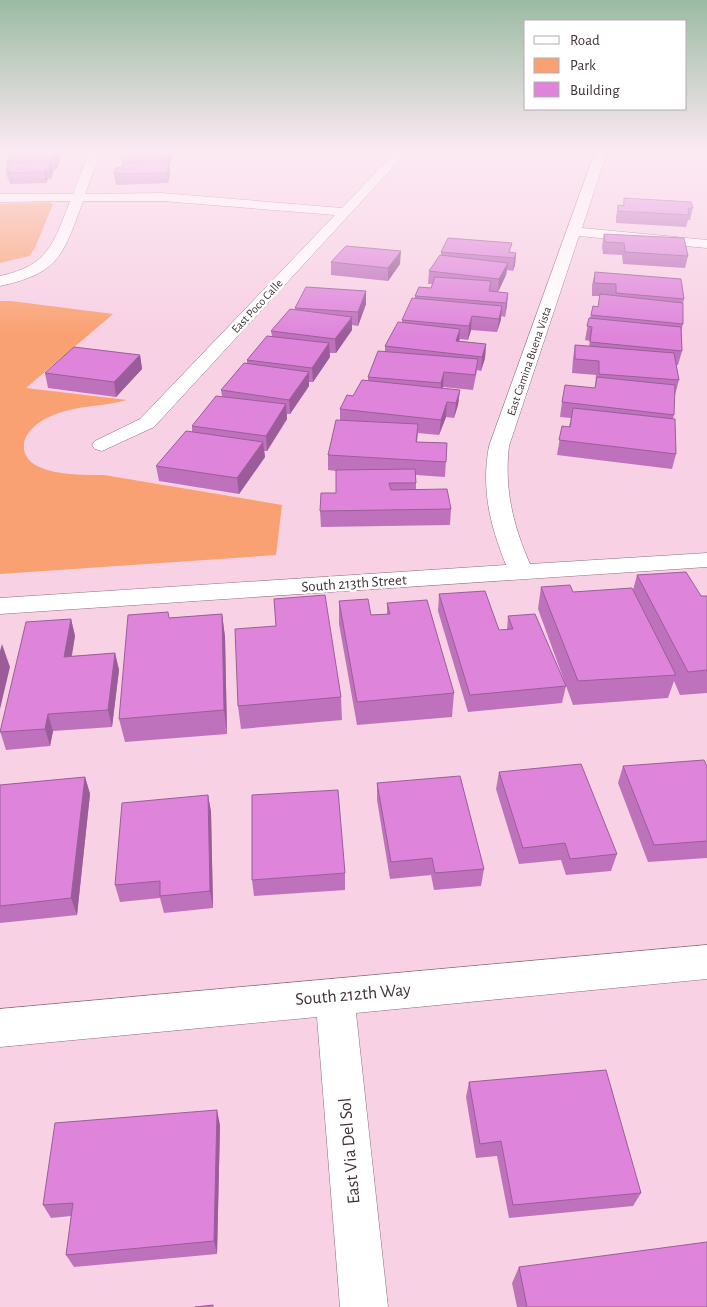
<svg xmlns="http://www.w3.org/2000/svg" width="707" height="1307" viewBox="0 0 707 1307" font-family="'Alegreya Sans',sans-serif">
<rect width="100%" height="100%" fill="#f8d1e4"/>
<!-- green -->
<path fill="#f9a172" d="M47 202 53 204 35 248 29 256 0 263V204Z
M0 301H11L113 314 26 388 127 400C101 407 74 405 49 417 38 422 25 432 24 444 21 477 82 475 104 475L282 505 276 555 0 574Z"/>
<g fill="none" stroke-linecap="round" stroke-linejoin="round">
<!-- minor casing -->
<g stroke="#8e6c7c" stroke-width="1">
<path id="minor" d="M89 152H101L85 194 162 193 342 208 395 152H407L154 427 102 451 95 449 92 445 95 441 140 419 335 215 162 201H83C63 255 60 273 0 286V276C48 266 54 243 70 201L0 202V194H73Z
M595 152H607L582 228 707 240V248L579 236 509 446C504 489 513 525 530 564L707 553V567L0 614V598L506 565C490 525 481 489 489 446Z
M707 945V979L356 1013 388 1307H340L317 1017 0 1047V1009Z"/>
</g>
<!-- minor -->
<use href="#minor" fill="#fff" fill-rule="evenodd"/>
</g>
<!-- wall -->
<path fill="#bf72bc" d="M12 152H67L66 154H61L60 157V160L56 170H53V172L51 179H48L46 183 10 184 9 180H8L6 170 7 167 6 161Z
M124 152H173L172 159 169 166 170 172 168 183 116 185 114 174 122 167 121 161Z
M624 198 693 208 690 220H688L686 227 616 223V217L618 205H623Z
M604 234 688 256 685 268 623 264 622 255 603 254 602 246Z
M441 252 516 253 515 265 513 271 507 270 506 275 498 292 490 291 508 293 505 317 501 316 497 332 471 330 468 340 460 339 459 341 486 344 485 358 481 371 477 370 473 390 443 387 442 389 460 390 458 405 454 418 446 417 439 435 418 433 417 442 447 443 445 477 416 475V489L451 509 450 525 321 527 320 511 336 493V471L328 470V455L340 420V409L353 396 368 380V377L385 352V346L402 323V320L415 299V296L431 288 433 284H428L429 271 441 256Z
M331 262 400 264 388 281 331 275Z
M595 272 684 299 683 303V324L681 332 682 351 678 365H676L679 380 675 395H674V415L673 419 676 454 672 469 557 455 562 426 569 427 571 418 560 417 562 402 595 388 596 375 572 373 573 359 575 345 589 346 590 341 585 340 589 318H590L593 306 598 307 600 296H592V285Z
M366 291V304L358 326 352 325V330L336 353H329L330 357 313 382H309V386L290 414H287V419L267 451H264L265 457 239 494 159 481 156 466 192 432V426L222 396 221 390 247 364V360L272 336 271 331 295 310V308Z
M140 355 142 369 116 397 48 388 45 373Z
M637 575 701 596H707V693L680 695 674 681 668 698 573 705 538 609 541 587 573 592 633 590Z
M439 594 499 630H507L508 616 566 686 562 703 468 712 438 611Z
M274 599 341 697 342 720 241 729 238 706 276 626Z
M339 601 371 615 387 614V603L454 693 452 717 357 725 339 624Z
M222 614 225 637 227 734 125 742 119 719 169 618Z
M71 619 75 636 72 656 115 653 119 670 112 727 53 731 50 746 6 750 0 731Z
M623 766H707V858L648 862 618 783Z
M499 772 617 854 611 871 566 875 561 860 519 864 496 789Z
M85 777 90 794 77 915 0 923V785Z
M377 783 484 869 481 886 434 890 431 875 390 879 377 800Z
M208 795 211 812 213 908 164 913 160 898 120 902 115 885Z
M345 873V890L254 896 252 880Z
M469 1082 641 1193 633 1206 509 1218 497 1156 476 1158 466 1097Z
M220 1125 217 1254 74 1267 66 1255 71 1216 51 1218 43 1205Z
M519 1267 707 1307H517L512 1283Z"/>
<!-- shaded-wall -->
<path fill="#9b5d99" d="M57 152H60L61 154 60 157V160L56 170 53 160Z
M170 152H171L172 159 169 166 170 172 168 183 167 173 168 168 166 160Z
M51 162 53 172 51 179 49 168Z
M46 168 48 179 46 183 44 172Z
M401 251 400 264 388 281V268Z
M516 253 515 265 513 271 514 258Z
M508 263 506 275 498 292 499 279Z
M366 291V304L358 326V312Z
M508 293 507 306 505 317 506 303Z
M502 306 501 320 497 332 499 319Z
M472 316 471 330 468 340 469 326Z
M352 317V330L336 353 335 339Z
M460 329 459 343 454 355 456 341Z
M329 343 330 357 313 382 312 368Z
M486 344 485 358 481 371 482 357Z
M140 355 142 369 116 397 114 382Z
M309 372V386L290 414 289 400Z
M444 372 443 387 440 398 441 383Z
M460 390 458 405 454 418 456 403Z
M447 402 446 417 439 435 441 420Z
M286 404 287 419 267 451 266 436Z
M263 442 265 457 239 494 237 478Z
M222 614 225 637 227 734 224 710Z
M71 619 75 636 68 674 64 657Z
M2 644 10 667 0 709V651Z
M115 653 119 670 112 727 108 710Z
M48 714 53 731 50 746 45 729Z
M85 777 90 794 77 915 71 898Z
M208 795 211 812 213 908 210 891Z
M217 1110 220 1125 217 1254 214 1241Z"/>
<!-- building -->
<path fill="#de85db" stroke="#9b5d99" d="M12 152H57L53 160 6 161Z
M124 152H170L166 160 121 161Z
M51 162 49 168H46L44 172 8 173 10 170H6L10 163Z
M169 162 167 173 114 174 116 168 124 167 125 163Z
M624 198 691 202 693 208H688L689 215 618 211V205L624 206Z
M604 234 684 238 688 256 625 252 624 243 605 242Z
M448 238 512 243 509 252 516 253 514 258 441 252Z
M346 246 401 251 388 268 331 262Z
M440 255 508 263 499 279 429 271Z
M595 272 681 279 684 299 616 293V284L594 283Z
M435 277 491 281 489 291 508 293 506 303 415 296 419 287 431 288Z
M306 287 366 291 358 312 295 308Z
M600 294 683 303V324L591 315 593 306 598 307Z
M412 298 502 306 499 319 472 316 469 326 402 320Z
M290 309 352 317 335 339 271 331Z
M589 318 681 327 682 351 590 342 592 327 587 326Z
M398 322 460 329 456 341 486 344 482 357 385 346Z
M267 336 329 343 312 368 247 360Z
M575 345 674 353 679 380 599 374V361L575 359Z
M74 347 140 355 114 382 45 373Z
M378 351 478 359 475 375 444 372 441 383 368 377Z
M244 363 309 372 289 400 221 390Z
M597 377 675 385 674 415 562 402 565 385 595 388Z
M362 380 460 390 456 403 447 402 441 420 340 409 347 395 353 396Z
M216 396 286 404 266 436 192 426Z
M573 408 675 419 676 454 559 440 562 426 570 427Z
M336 420 418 424 416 442 447 443 446 462 328 455Z
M186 431 263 442 237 478 156 466Z
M415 469 416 483H389L391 490 447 489 451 509 320 511 321 493H336V470Z
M686 572 701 596H707V670L688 672 637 575Z
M570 585 573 592 632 588 676 675 578 681 541 587Z
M485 591 499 630 513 629 508 616 535 614 566 686 470 695 439 594Z
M325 595 341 697 238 706 235 629 276 626 274 599Z
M368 599 371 615 390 614 387 603 427 600 454 693 357 702 339 601Z
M168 612 169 618 222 614 224 710 119 719 128 615Z
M71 619 64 657 115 653 108 710 48 714 45 729 0 732 26 622Z
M704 760 707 766V841L654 845 623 766Z
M581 764 617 854 570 859 565 843 523 848 499 772Z
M460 776 484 869 435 873 432 858 391 862 377 783Z
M85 777 71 898 0 906V785Z
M338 790 345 873 252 880V795Z
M208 795 210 891 160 896V881L115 885 122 803Z
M606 1070 641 1193 513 1205 501 1141 480 1144 469 1082Z
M217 1110 214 1241 66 1255 73 1203 43 1205 55 1123Z
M707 1242V1307H527L519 1267Z
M213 1305V1307H195Z"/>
<!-- sky -->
<linearGradient id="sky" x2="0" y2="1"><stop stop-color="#9bbba3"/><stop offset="0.45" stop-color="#fceaf3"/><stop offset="1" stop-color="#fceaf3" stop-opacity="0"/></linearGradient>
<rect width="707" height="335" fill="url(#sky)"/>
<g text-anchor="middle" stroke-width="5" stroke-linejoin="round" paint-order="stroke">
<!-- far-street labels -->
<g font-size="12" fill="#413139" stroke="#fff">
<text transform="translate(257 306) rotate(-47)" y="4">East Poco Calle</text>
<text transform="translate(529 361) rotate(-71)" y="4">East Camina Buena Vista</text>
</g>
<!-- street labels -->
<g font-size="15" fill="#413139" stroke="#fff">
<text transform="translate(354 583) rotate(-4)" y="5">South 213th Street</text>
</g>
<!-- near-street labels -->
<g font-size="18" fill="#413139" stroke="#fff">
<text transform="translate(353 994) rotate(-5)" y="6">South 212th Way</text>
<text transform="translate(349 1151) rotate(-95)" y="6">East Via Del Sol</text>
</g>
</g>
<!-- legend -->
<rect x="524" y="20" width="162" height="90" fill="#ffffff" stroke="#b3adb0"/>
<rect x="534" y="36" width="25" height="8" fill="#ffffff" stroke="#b3adb0"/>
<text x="570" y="45" font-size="15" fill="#413139">Road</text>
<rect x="534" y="58" width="25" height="15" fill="#f9a172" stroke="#b3adb0"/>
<text x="570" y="70" font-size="15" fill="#413139">Park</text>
<rect x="534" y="82" width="25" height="15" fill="#de85db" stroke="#b3adb0"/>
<text x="570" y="95" font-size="15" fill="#413139">Building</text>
</svg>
